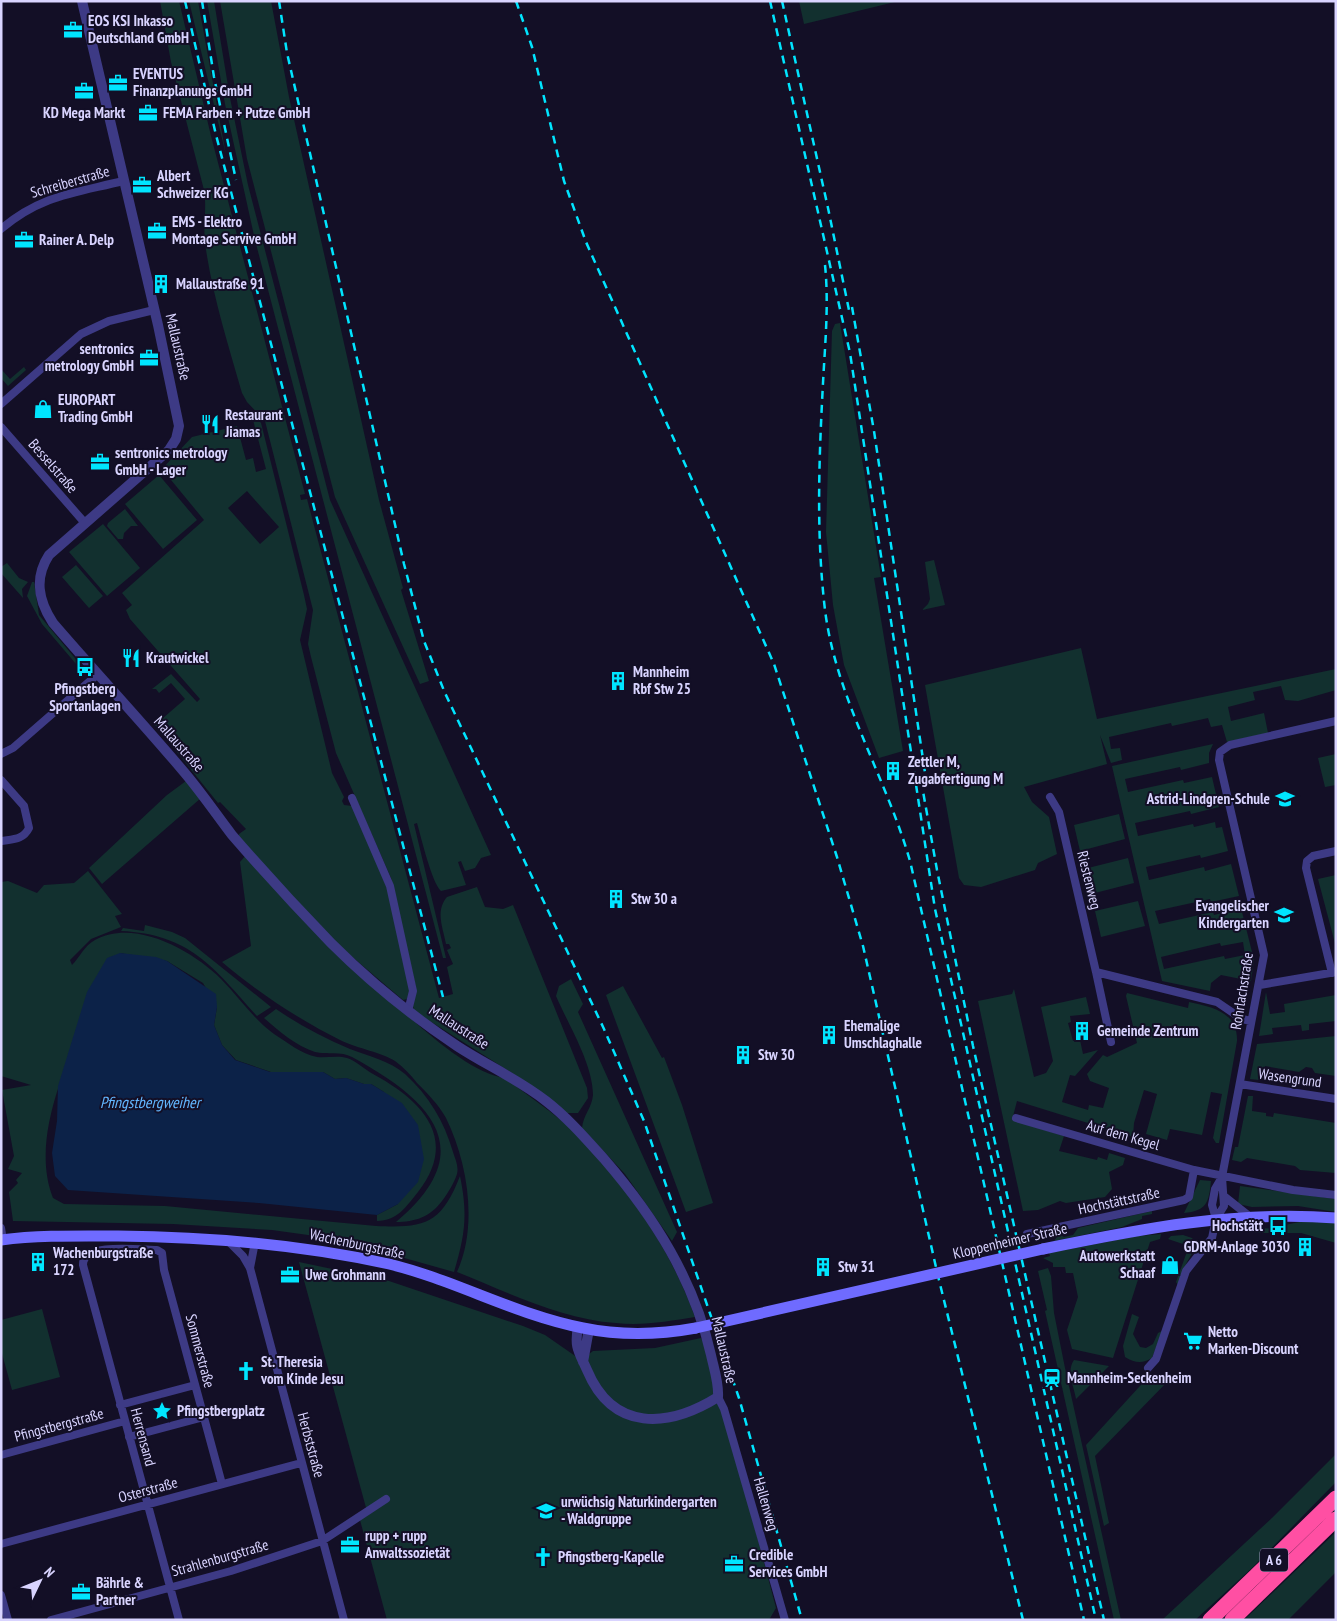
<svg xmlns="http://www.w3.org/2000/svg" width="1337" height="1621" viewBox="0 0 1337 1621" font-family="'PT Sans Narrow',sans-serif">
<rect width="100%" height="100%" fill="#130f26"/>
<!-- green -->
<path fill="#12302f" fill-rule="evenodd" d="M160 1H179L211 136 305 494 300 495 301 500 307 499 439 998 453 994 447 967 453 964 447 950 451 948 449 944H446C443 928 435 911 447 897L477 887 485 907 503 909 513 905 587 1088 588 1098 578 1113H567L512 1073 414 1011 413 1006 416 988 391 878 336 753 311 657 308 644 313 610 265 421 247 402 242 393C228 344 212 294 205 243 203 225 207 208 204 190L171 62Z
M189 1H198L226 155Z
M207 1H214L230 98 248 185 330 500 491 855 481 858 475 868 465 871 461 861 458 862 466 885 441 891C432 883 421 837 417 823L414 824 446 958H443L255 240 225 104Z
M220 1H271L289 97 379 500 403 588 401 590 429 681 420 684 335 497 247 159Z
M799 1H899L804 24Z
M840 323 881 577 874 578 903 751 879 758 844 665 833 605 826 532 832 331 835 324Z
M24 367 26 370 8 386 1 378V369L10 379Z
M252 416 256 417 261 423 304 595 307 609 300 640 332 773 344 797 342 801 344 805 352 806 388 886 410 991 407 999 403 1000 330 938 239 837V834L246 829 220 802 218 803 155 725 185 699 171 683 159 693 156 689H152L171 674 197 702 200 699 130 619 126 610 132 605 122 593 204 520 162 469 192 437 237 426 246 460 253 458 256 472 266 469ZM247 491 279 527 260 544 228 508Z
M159 475 197 520 163 549 125 504Z
M125 509 138 526H131L124 533 123 539H118L107 526 108 523Z
M103 524 140 568 107 596 69 552Z
M934 560 945 605 922 610 928 604 930 599 925 562Z
M7 563 19 578 28 582 22 589 23 598 1 573V567Z
M76 565 103 596 89 608 62 577Z
M32 582H34L39 615 84 669 82 671 42 624 27 596Z
M1081 648 1097 719 1336 669V690L1298 701 1285 700 1281 686 1253 692 1255 700 1228 707 1231 721 1264 713 1268 733 1227 742 1222 725 1211 727 1208 718 1172 726 1171 723 1109 737 1111 749 1120 748 1122 760 1111 763 1100 735 1107 764 1024 787 1032 802 1049 817 1057 854 1038 863 1035 870 981 887 964 885 959 878 925 685Z
M1213 744 1209 753V763L1181 770 1180 767 1125 779 1128 792 1183 780 1184 783 1212 777 1219 807 1191 814 1190 811 1135 823 1138 836 1193 824 1194 827 1215 822 1216 828 1222 827 1228 851 1201 858 1200 855 1146 867 1149 880 1204 867 1205 871 1231 864 1239 896 1211 902 1210 899 1155 911 1159 924 1213 912 1214 915 1241 908 1254 960 1251 981 1221 975 1211 983 1210 991 1162 981 1112 766ZM1243 942 1245 955 1225 959 1224 956 1164 969 1161 957 1220 943 1221 946Z
M1336 754V785L1325 787 1318 758Z
M186 781 201 798 102 884 89 868 167 795Z
M1119 814 1125 839 1080 851 1074 825Z
M246 855C277 887 309 918 341 950 377 985 455 1071 505 1078 524 1093 544 1106 563 1122 574 1130 583 1142 592 1152 637 1201 672 1254 695 1317 669 1321 643 1326 616 1323 561 1319 507 1292 457 1272 478 1226 468 1163 446 1118 439 1105 427 1093 417 1083 411 1075 403 1067 395 1061 383 1053 357 1048 342 1041 298 1019 259 993 222 962L251 946 240 862Z
M1128 858 1134 883 1091 894 1084 869Z
M88 871 122 914 115 916 121 927 91 939 70 960 72 965C80 957 84 946 95 940 135 918 193 951 221 979 239 997 253 1019 274 1034 287 1042 301 1054 317 1057 327 1058 338 1055 347 1058 356 1061 364 1069 373 1074 421 1100 460 1138 418 1192 406 1207 397 1221 377 1221V1215L398 1204 384 1092 371 1084H364L346 1078 335 1079 323 1072H271L236 1060 222 1045 214 1025 217 1007 203 983 167 961 120 953C88 1019 24 1125 53 1198L64 1204 165 1206 376 1226C424 1228 441 1225 460 1176 468 1215 465 1235 454 1272L337 1239 272 1230 173 1224 13 1221 9 1192 18 1183 16 1180 22 1173 8 1169 14 1156 2 1090 31 1085 1 1076V882L8 881 37 893 44 885 74 883Z
M1336 875V947L1318 879Z
M1138 901 1145 926 1101 937 1095 911Z
M145 925 172 932 185 938 271 1007 257 1016C214 968 190 934 121 931L123 928 144 931Z
M571 979 583 1004 578 1012 677 1232 672 1241 625 1174 582 1128C583 1115 592 1108 593 1095 593 1064 568 1024 556 996L559 986Z
M623 986 662 1058 664 1057 682 1105 713 1203 686 1212 606 995Z
M1014 989 1034 1077 1046 1073 1053 1061 1041 1007 1086 997 1090 1014 1070 1016 1071 1022 1068 1023 1073 1041 1080 1040 1083 1054 1098 1050 1075 1076 1070 1075 1062 1102 1088 1110 1089 1105 1103 1108 1109 1088 1090 1081 1087 1074 1103 1055 1107 1057 1137 1043 1126 996 1127 993 1188 1008 1189 1002C1212 1007 1238 1012 1237 1041L1219 1143H1216L1213 1138 1222 1094 1211 1092 1202 1135 1170 1129 1167 1140 1146 1134 1157 1094 1144 1090 1134 1123 1133 1137 1017 1101 1012 1120 1064 1136 1059 1151 1097 1160 1098 1157 1107 1160 1109 1153 1125 1158 1123 1165 1109 1172 1112 1189 1105 1197 1066 1203 1060 1201 1038 1210 1023 1211 978 1001 1012 994Z
M1266 992 1270 1014 1285 1012 1284 1004 1336 995V1021L1309 1024V1030L1302 1031 1301 1025 1272 1028 1273 1034 1259 1036Z
M276 1009C299 1025 324 1038 350 1049 368 1056 390 1061 405 1074 429 1096 444 1121 453 1152 455 1159 459 1166 457 1174 454 1183 448 1193 442 1201 430 1217 415 1222 396 1222 483 1149 429 1099 352 1057 341 1051 327 1055 315 1052 296 1046 279 1031 264 1018Z
M1336 1036V1076L1315 1073 1312 1068 1306 1067 1299 1072 1265 1066 1263 1077 1259 1080 1250 1079 1257 1044Z
M1248 1096H1253L1252 1111 1266 1113V1116L1273 1117 1274 1113 1336 1123V1173L1300 1170 1295 1166 1247 1158 1241 1162 1232 1160 1235 1147H1238Z
M1200 1180 1211 1181C1209 1202 1207 1211 1184 1213Z
M1240 1186 1336 1199V1212L1298 1206 1252 1207 1238 1204Z
M1152 1211V1214L1142 1216V1219L1122 1227 1054 1241 1059 1234 1064 1237 1073 1235 1078 1228Z
M1304 1221 1336 1222V1243L1301 1233H1250L1245 1229 1281 1228 1285 1225Z
M1161 1234 1160 1239 1150 1242 1113 1358 1072 1349 1067 1330 1078 1297 1073 1273H1066L1065 1267H1053V1263L1043 1258 1050 1256 1049 1253 1138 1236Z
M1183 1235 1192 1238 1197 1245 1187 1262 1178 1285 1176 1282 1189 1246 1168 1239 1171 1236Z
M299 1262 389 1281 523 1326 545 1335 581 1360 593 1351 655 1348 701 1338 708 1350 776 1608 769 1620H387L360 1520 368 1515Z
M1048 1268 1051 1276 1054 1313 1065 1368 1121 1620H1114L1045 1311 1047 1310 1038 1271Z
M42 1309 60 1377 12 1390 1 1350V1320Z
M1132 1314 1139 1317 1133 1334 1140 1347 1146 1348 1153 1344 1158 1333 1162 1331 1152 1358C1142 1364 1135 1363 1125 1357L1123 1346Z
M1074 1360 1109 1366 1076 1399C1074 1387 1066 1371 1074 1360Z
M1150 1375 1169 1380 1095 1456 1109 1523 1104 1526 1086 1445Z
M1336 1454V1482L1252 1568 1195 1620H1162L1273 1517Z
M1336 1532V1572L1288 1620H1244Z"/>
<!-- water -->
<path fill="#0c2248" d="M120 953 156 957 167 961 216 994 217 1007 214 1025 222 1045 235 1060 270 1072H323L335 1079 346 1078 364 1084H371L402 1103 418 1125 424 1159 418 1182 398 1204 377 1215 259 1203 68 1190 55 1176 52 1153 57 1121 58 1086 87 992 107 958Z"/>
<g fill="none" stroke-linecap="round" stroke-linejoin="round">
<!-- minor -->
<path stroke="#3d3a85" stroke-width="8" d="M1 229C41 195 75 193 123 181
M1 404 81 334 109 321 154 310
M1 427 84 522
M1 754 13 748 98 674
M1 780 24 806 29 828C23 840 13 839 1 841
M1050 797 1059 812 1096 972 1217 1002 1242 1019 1251 1021
M352 798 390 886 413 991 408 1011
M1096 972 1111 1042
M1332 973 1306 868 1307 861 1313 856 1336 851
M1260 985 1336 972
M1240 1084 1336 1099
M1016 1118 1194 1170 1293 1190 1336 1195
M1225 1197 1249 1216
M1216 1219 1224 1206 1222 1177
M1 1228 3 1240
M1027 1234 1184 1200 1189 1197 1194 1170
M228 1241 243 1256 250 1268 344 1620
M250 1268 255 1242
M1148 1368 1156 1359 1186 1271 1212 1238 1216 1219 1212 1205 1215 1189 1222 1177 1264 955 1219 760 1220 752 1230 745 1336 721
M718 1397 724 1409 785 1620
M120 1405 195 1385
M129 1437 204 1417
M1 1455 125 1421
M1 1544 301 1463
M1 1595 8 1620
M51 1620 231 1571 322 1541 386 1499
M179 1620 83 1265C82 1242 141 1250 157 1250L162 1253 164 1270 222 1484"/>
<!-- tertiary -->
<path stroke="#3d3a85" stroke-width="10" d="M82 1 158 325 179 426 176 439 169 450 49 555C34 578 38 600 53 623 96 673 142 722 184 772 201 792 216 814 232 835 264 872 297 908 331 943 369 981 412 1016 457 1046 486 1065 518 1079 546 1101 568 1118 586 1139 605 1160 655 1218 694 1280 711 1355 714 1369 719 1383 718 1397 668 1428 613 1432 587 1370 579 1352 574 1348 578 1327
M583 1362 589 1329"/>
<!-- secondary -->
<path stroke="#6f6bff" stroke-width="11" d="M1 1240C40 1235 79 1236 118 1236 210 1237 300 1244 389 1264 455 1280 516 1315 583 1328 621 1336 658 1335 696 1328
M1043 1249C1140 1229 1236 1210 1336 1218"/>
<!-- motorway -->
<path stroke="#ff4fa3" stroke-width="15" d="M1210 1620 1336 1498
M1232 1620 1336 1519"/>
<!-- rail -->
<path stroke="#00e5ff" stroke-width="2.5" stroke-dasharray="8 6" stroke-linecap="butt" d="M185 1 216 135 443 997
M202 1 214 77 236 180
M279 1 287 53 404 564 424 641 445 693 604 1029 644 1121 739 1398 802 1620
M516 1 532 47 564 181 586 242 774 664 837 857 863 946 938 1276 1023 1620
M770 1 850 353 935 909 1096 1620
M782 1 828 208 850 315
M825 265C829 304 825 344 823 383 819 459 816 534 825 610 836 698 886 777 910 861L1084 1620
M852 307 874 431 927 786
M921 780 937 870 973 1046 1104 1620"/>
<!-- secondary-bridge -->
<path stroke="#6f6bff" stroke-width="11" d="M696 1328 1043 1249"/>
</g>
<!-- icons -->
<defs>
<g id="office-bare" transform="scale(1.5)"><path d="M-6-3h4V-5.5h4V-3h4V5H-6ZM-1-4.5V-3h2v-1.5ZM-6 0V1H6V0Z" fill="#00e5ff" stroke="#130f26" stroke-width="2.5" paint-order="stroke"/></g>
<g id="building-bare" transform="scale(1.5)"><path d="M-4-6H4V6H1V3H-1V6H-4ZM-2.5-4.3h1.7v1.8h-1.7ZM.8-4.3h1.7v1.8H.8ZM-2.5-1h1.7V.8h-1.7ZM.8-1h1.7V.8H.8Z" fill="#00e5ff" stroke="#130f26" stroke-width="2.5" paint-order="stroke"/></g>
<g id="shop-bare" transform="scale(1.5)"><path d="M-5-2.5h2.3a2.7 3.5 0 0 1 5.4 0H5L5.5 6h-11ZM-1.5-2.5h3a1.5 2.3 0 0 0-3 0Z" fill="#00e5ff" stroke="#130f26" stroke-width="2.5" paint-order="stroke"/></g>
<g id="restaurant-bare" transform="scale(1.5)"><path d="M-5-6h1v4h1v-4h1v4h1v-4h1v5L-1.5 .5V6h-2V.5L-5-1ZM5-6V6H3V1.5H1.5Q1.5-4 5-6Z" fill="#00e5ff" stroke="#130f26" stroke-width="2.5" paint-order="stroke"/></g>
<g id="bus-bare" transform="scale(1.5)"><path d="M-5-6H5V4H4V6H2V4H-2V6H-4V4H-5ZM-3.5-4V0h7V-4ZM-3.5 1.2v1.5H-2V1.2ZM2 1.2v1.5H3.5V1.2Z" fill="#00e5ff" stroke="#130f26" stroke-width="2.5" paint-order="stroke"/></g>
<g id="school-bare" transform="scale(1.5)"><path d="M0-5L7-2L0 1L-7-2ZM-4 1L0 2.5L4 1V4Q0 6-4 4Z" fill="#00e5ff" stroke="#130f26" stroke-width="2.5" paint-order="stroke"/></g>
<g id="supermarket-bare" transform="scale(1.5)"><path d="M-6-5.5h2.5l.6 2H6L4.5 2H-2.5L-4.4-4H-6ZM-1.5 3.2a1.3 1.3 0 1 0 .1 0ZM3 3.2a1.3 1.3 0 1 0 .1 0Z" fill="#00e5ff" stroke="#130f26" stroke-width="2.5" paint-order="stroke"/></g>
<g id="church-bare" transform="scale(1.5)"><path d="M-1.2-6h2.4v3.5h3.3v2.4h-3.3V6h-2.4V-.1h-3.3v-2.4h3.3Z" fill="#00e5ff" stroke="#130f26" stroke-width="2.5" paint-order="stroke"/></g>
<g id="station-bare" transform="scale(1.5)"><path d="M-3-6H3Q5-6 5-4V2Q5 4 3 4L4.5 6H3L1.5 4h-3L-3 6H-4.5L-3 4Q-5 4-5 2V-4Q-5-6-3-6ZM-3.5-4v3h7v-3ZM-3.5 1v1.5H-2V1ZM2 1v1.5H3.5V1Z" fill="#00e5ff" stroke="#130f26" stroke-width="2.5" paint-order="stroke"/></g>
<g id="sight-bare" transform="scale(1.5)"><path d="M0-6L1.8-2.2L6-1.7L2.9 1.2L3.7 5.4L0 3.3L-3.7 5.4L-2.9 1.2L-6-1.7L-1.8-2.2Z" fill="#00e5ff" stroke="#130f26" stroke-width="2.5" paint-order="stroke"/></g>
</defs>
<g fill-rule="evenodd">
<use href="#office-bare" x="73" y="30"/>
<use href="#office-bare" x="118" y="83"/>
<use href="#office-bare" x="84" y="91"/>
<use href="#office-bare" x="148" y="113"/>
<use href="#office-bare" x="142" y="185"/>
<use href="#office-bare" x="157" y="231"/>
<use href="#office-bare" x="24" y="240"/>
<use href="#building-bare" x="161" y="284"/>
<use href="#office-bare" x="149" y="358"/>
<use href="#shop-bare" x="43" y="409"/>
<use href="#restaurant-bare" x="210" y="424"/>
<use href="#office-bare" x="100" y="462"/>
<use href="#restaurant-bare" x="131" y="658"/>
<use href="#bus-bare" x="85" y="667"/>
<use href="#building-bare" x="618" y="681"/>
<use href="#building-bare" x="893" y="771"/>
<use href="#school-bare" x="1285" y="799"/>
<use href="#building-bare" x="616" y="899"/>
<use href="#school-bare" x="1284" y="915"/>
<use href="#building-bare" x="1082" y="1031"/>
<use href="#building-bare" x="829" y="1035"/>
<use href="#building-bare" x="743" y="1055"/>
<use href="#bus-bare" x="1278" y="1226"/>
<use href="#building-bare" x="1305" y="1247"/>
<use href="#building-bare" x="38" y="1262"/>
<use href="#shop-bare" x="1170" y="1265"/>
<use href="#building-bare" x="823" y="1267"/>
<use href="#office-bare" x="290" y="1275"/>
<use href="#supermarket-bare" x="1193" y="1341"/>
<use href="#church-bare" x="246" y="1371"/>
<use href="#station-bare" x="1052" y="1378"/>
<use href="#sight-bare" x="162" y="1411"/>
<use href="#school-bare" x="546" y="1511"/>
<use href="#office-bare" x="350" y="1545"/>
<use href="#church-bare" x="543" y="1557"/>
<use href="#office-bare" x="734" y="1564"/>
<use href="#office-bare" x="81" y="1592"/>
</g>
<g text-anchor="middle" stroke-width="4" stroke-linejoin="round" paint-order="stroke">
<!-- shield labels -->
<rect fill="#130f26" stroke="#9e99be" stroke-width="1" x="1260" y="1548.5" width="28" height="23" rx="4"/>
<g font-size="14" font-weight="bold" fill="#d9d4ff">
<text x="1274" y="1565">A 6</text>
</g>
<!-- poi labels -->
<g font-size="15" font-weight="bold" fill="#d9d4ff" stroke="#130f26" text-anchor="start">
<text x="88" y="26">EOS KSI Inkasso<tspan x="88" dy="17">Deutschland GmbH</tspan></text>
<text x="133" y="79">EVENTUS<tspan x="133" dy="17">Finanzplanungs GmbH</tspan></text>
<text x="84" y="118" text-anchor="middle">KD Mega Markt</text>
<text x="163" y="118">FEMA Farben + Putze GmbH</text>
<text x="157" y="181">Albert<tspan x="157" dy="17">Schweizer KG</tspan></text>
<text x="172" y="227">EMS - Elektro<tspan x="172" dy="17">Montage Servive GmbH</tspan></text>
<text x="39" y="245">Rainer A. Delp</text>
<text x="176" y="289">Mallaustraße 91</text>
<text x="134" y="354" text-anchor="end">sentronics<tspan x="134" dy="17">metrology GmbH</tspan></text>
<text x="58" y="405">EUROPART<tspan x="58" dy="17">Trading GmbH</tspan></text>
<text x="225" y="420">Restaurant<tspan x="225" dy="17">Jiamas</tspan></text>
<text x="115" y="458">sentronics metrology<tspan x="115" dy="17">GmbH - Lager</tspan></text>
<text x="146" y="663">Krautwickel</text>
<text x="633" y="677">Mannheim<tspan x="633" dy="17">Rbf Stw 25</tspan></text>
<text x="85" y="694" text-anchor="middle">Pfingstberg<tspan x="85" dy="17">Sportanlagen</tspan></text>
<text x="908" y="767">Zettler M,<tspan x="908" dy="17">Zugabfertigung M</tspan></text>
<text x="1270" y="804" text-anchor="end">Astrid-Lindgren-Schule</text>
<text x="631" y="904">Stw 30 a</text>
<text x="1269" y="911" text-anchor="end">Evangelischer<tspan x="1269" dy="17">Kindergarten</tspan></text>
<text x="844" y="1031">Ehemalige<tspan x="844" dy="17">Umschlaghalle</tspan></text>
<text x="1097" y="1036">Gemeinde Zentrum</text>
<text x="758" y="1060">Stw 30</text>
<text x="1263" y="1231" text-anchor="end">Hochstätt</text>
<text x="1290" y="1252" text-anchor="end">GDRM-Anlage 3030</text>
<text x="53" y="1258">Wachenburgstraße<tspan x="53" dy="17">172</tspan></text>
<text x="1155" y="1261" text-anchor="end">Autowerkstatt<tspan x="1155" dy="17">Schaaf</tspan></text>
<text x="838" y="1272">Stw 31</text>
<text x="305" y="1280">Uwe Grohmann</text>
<text x="1208" y="1337">Netto<tspan x="1208" dy="17">Marken-Discount</tspan></text>
<text x="261" y="1367">St. Theresia<tspan x="261" dy="17">vom Kinde Jesu</tspan></text>
<text x="1067" y="1383">Mannheim-Seckenheim</text>
<text x="177" y="1416">Pfingstbergplatz</text>
<text x="561" y="1507">urwüchsig Naturkindergarten<tspan x="561" dy="17">- Waldgruppe</tspan></text>
<text x="365" y="1541">rupp + rupp<tspan x="365" dy="17">Anwaltssozietät</tspan></text>
<text x="749" y="1560">Credible<tspan x="749" dy="17">Services GmbH</tspan></text>
<text x="558" y="1562">Pfingstberg-Kapelle</text>
<text x="96" y="1588">Bährle &amp;<tspan x="96" dy="17">Partner</tspan></text>
</g>
<!-- street labels -->
<g font-size="15" fill="#d9d4ff" stroke="#130f26">
<text transform="translate(70 182) rotate(-16)" y="5">Schreiberstraße</text>
<text transform="translate(178 347) rotate(77)" y="5">Mallaustraße</text>
<text transform="translate(53 466) rotate(49)" y="5">Besselstraße</text>
<text transform="translate(179 744) rotate(49)" y="5">Mallaustraße</text>
<text transform="translate(1089 880) rotate(76)" y="5">Riestenweg</text>
<text transform="translate(1242 991) rotate(-81)" y="5">Rohrlachstraße</text>
<text transform="translate(459 1027) rotate(33)" y="5">Mallaustraße</text>
<text transform="translate(1290 1078) rotate(8)" y="5">Wasengrund</text>
<text transform="translate(1123 1135) rotate(16)" y="5">Auf dem Kegel</text>
<text transform="translate(1119 1201) rotate(-12)" y="5">Hochstättstraße</text>
<text transform="translate(1010 1241) rotate(-13)" y="5">Kloppenheimer Straße</text>
<text transform="translate(357 1244) rotate(12)" y="5">Wachenburgstraße</text>
<text transform="translate(724 1350) rotate(77)" y="5">Mallaustraße</text>
<text transform="translate(200 1351) rotate(75)" y="5">Sommerstraße</text>
<text transform="translate(59 1425) rotate(-15)" y="5">Pfingstbergstraße</text>
<text transform="translate(143 1437) rotate(75)" y="5">Herrensand</text>
<text transform="translate(311 1445) rotate(75)" y="5">Herbststraße</text>
<text transform="translate(148 1490) rotate(-15)" y="5">Osterstraße</text>
<text transform="translate(766 1504) rotate(74)" y="5">Hallenweg</text>
<text transform="translate(220 1558) rotate(-16)" y="5">Strahlenburgstraße</text>
</g>
<!-- water labels -->
<g font-size="16" font-style="italic" fill="#62b6ff" stroke="#130f26">
<text x="150" y="1108">Pfingstbergweiher</text>
</g>
</g>
<!-- border -->
<rect width="1337" height="1621" fill="none" stroke="#d9d4ff" stroke-width="5"/>
<!-- north arrow -->
<g transform="translate(40 1581) rotate(47)" stroke="#130f26" stroke-width="4" paint-order="stroke">
<path d="M0-4L9 19L0 12L-9 19Z" fill="#d9d4ff"/>
<text y="-8" font-size="14" font-weight="bold" text-anchor="middle" fill="#d9d4ff">N</text>
</g>
</svg>
